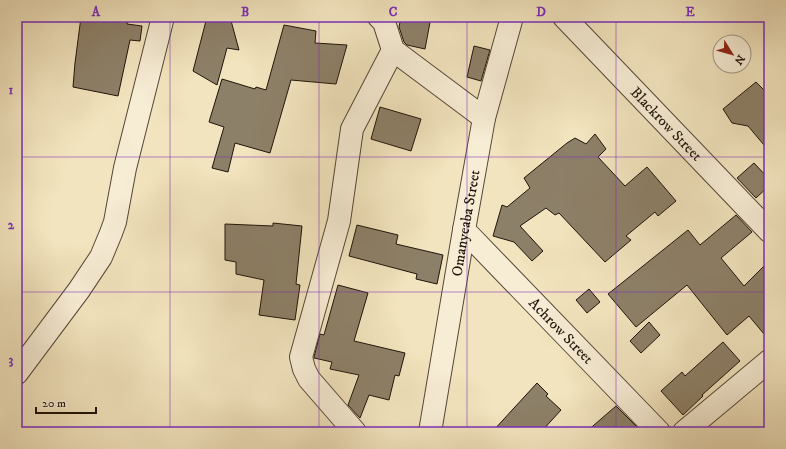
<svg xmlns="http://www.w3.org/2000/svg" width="786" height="449" viewBox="0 0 786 449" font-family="'IM FELL DW Pica',serif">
<rect width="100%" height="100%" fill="#f2e4be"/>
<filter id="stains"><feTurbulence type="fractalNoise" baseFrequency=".005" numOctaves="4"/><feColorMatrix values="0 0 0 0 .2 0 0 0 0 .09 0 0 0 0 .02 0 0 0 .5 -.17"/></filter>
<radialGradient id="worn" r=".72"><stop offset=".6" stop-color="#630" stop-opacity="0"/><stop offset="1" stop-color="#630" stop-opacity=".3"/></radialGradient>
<!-- building -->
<path fill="#8d8068" stroke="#1f140a" d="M81 17H128L127 24 142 26 140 41 130 40 118 96 73 87 75 63Z
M207 17H230L239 50 227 48 217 85 193 71Z
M401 17H431L425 49 407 45 404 42 399 27Z
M284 25 316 31 315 43 347 45 336 84 291 80 270 153 235 143 228 172 212 168 224 127 209 122 222 79 255 89 256 87 266 90Z
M474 46 490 50 481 81 467 77Z
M756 82 769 95V151L748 126 732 123 723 109Z
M380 107 421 119 411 151 371 139Z
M595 134 606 149 598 157 625 186 647 167 676 201 658 216 655 212 626 236 631 240 605 262 559 213 555 215 546 208 520 226 543 251 532 261 514 242 493 236 502 205 507 207 530 188 524 178 567 143 575 138 586 144Z
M754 163 769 179V186L756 198 737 178Z
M736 215 752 232 721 258 744 286 769 261V340L749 316 727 335 687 285 636 327 608 294 688 230 700 245Z
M273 223 302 226 296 284 300 285 295 320 259 315 264 280 236 274V262L225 260V224L273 226Z
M357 225 398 235 396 244 443 255 437 284 416 279 417 274 349 256Z
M338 285 368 293 354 341 405 353 399 376 395 375 389 400 369 395 360 418 348 405 359 375 330 369 332 362 314 358V357L320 334 324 335Z
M589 289 600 302 587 313 576 300Z
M649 322 660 335 641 353 630 341Z
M723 342 740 361 702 395 703 396 683 415 661 391 682 372 685 376Z
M537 383 548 394 546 396 561 410 541 432H492Z
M616 406 638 428 637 429 639 432H586Z"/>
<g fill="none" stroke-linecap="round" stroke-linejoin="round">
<!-- minor casing -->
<g stroke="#544837" stroke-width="24">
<g id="minor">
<path d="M379 17 384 22 393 50 484 118"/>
<path id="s1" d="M564 17 769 231"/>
<path id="s2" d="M464 230 659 432"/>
<path d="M17 373 79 290 101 257 111 233 115 222 125 168 163 17"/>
<path d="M355 432 309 379 304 369 301 357 339 221 352 129 393 50"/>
<path id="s3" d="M430 432 464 230 484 118 512 17"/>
<path d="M684 432 769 361"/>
</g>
</g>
<!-- minor -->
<use href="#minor" stroke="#f7edd5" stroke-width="22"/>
</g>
<!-- grid -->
<path fill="none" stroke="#7b2cbf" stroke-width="1" stroke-opacity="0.55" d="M170 17V432M319 17V432M467 17V432M616 17V432M17 157H769M17 292H769"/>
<g text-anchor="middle" stroke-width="4" stroke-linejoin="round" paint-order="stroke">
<!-- street labels -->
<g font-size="15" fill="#1f140a" stroke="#f7edd5">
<text dy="5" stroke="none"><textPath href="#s1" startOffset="148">Blackrow Street</textPath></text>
<text dy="5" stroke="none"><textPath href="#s3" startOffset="212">Omanyeaba Street</textPath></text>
<text dy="5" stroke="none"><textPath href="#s2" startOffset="140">Achrow Street</textPath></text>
</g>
</g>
<!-- margin -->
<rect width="786" height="449" fill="none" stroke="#f2e4be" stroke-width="44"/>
<!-- north arrow -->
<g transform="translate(732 54) rotate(127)"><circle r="19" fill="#f7edd5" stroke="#a19684"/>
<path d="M0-3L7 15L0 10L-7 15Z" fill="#8f2418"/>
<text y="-6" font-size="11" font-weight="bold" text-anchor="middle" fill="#1f140a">N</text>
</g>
<!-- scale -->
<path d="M36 407v6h60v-6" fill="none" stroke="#1f140a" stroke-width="2"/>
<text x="42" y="407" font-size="12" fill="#1f140a" stroke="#f7edd5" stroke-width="3" paint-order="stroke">20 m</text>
<rect x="22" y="22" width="742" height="405" fill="none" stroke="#7b2cbf" stroke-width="1.5"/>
<g font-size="13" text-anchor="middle" font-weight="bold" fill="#7b2cbf">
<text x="96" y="16">A</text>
<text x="245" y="16">B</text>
<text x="393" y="16">C</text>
<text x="541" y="16">D</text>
<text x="690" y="16">E</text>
<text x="11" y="94">1</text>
<text x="11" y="229">2</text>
<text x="11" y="364">3</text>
</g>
<rect width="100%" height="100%" filter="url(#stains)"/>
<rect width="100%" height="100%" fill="url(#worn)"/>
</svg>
